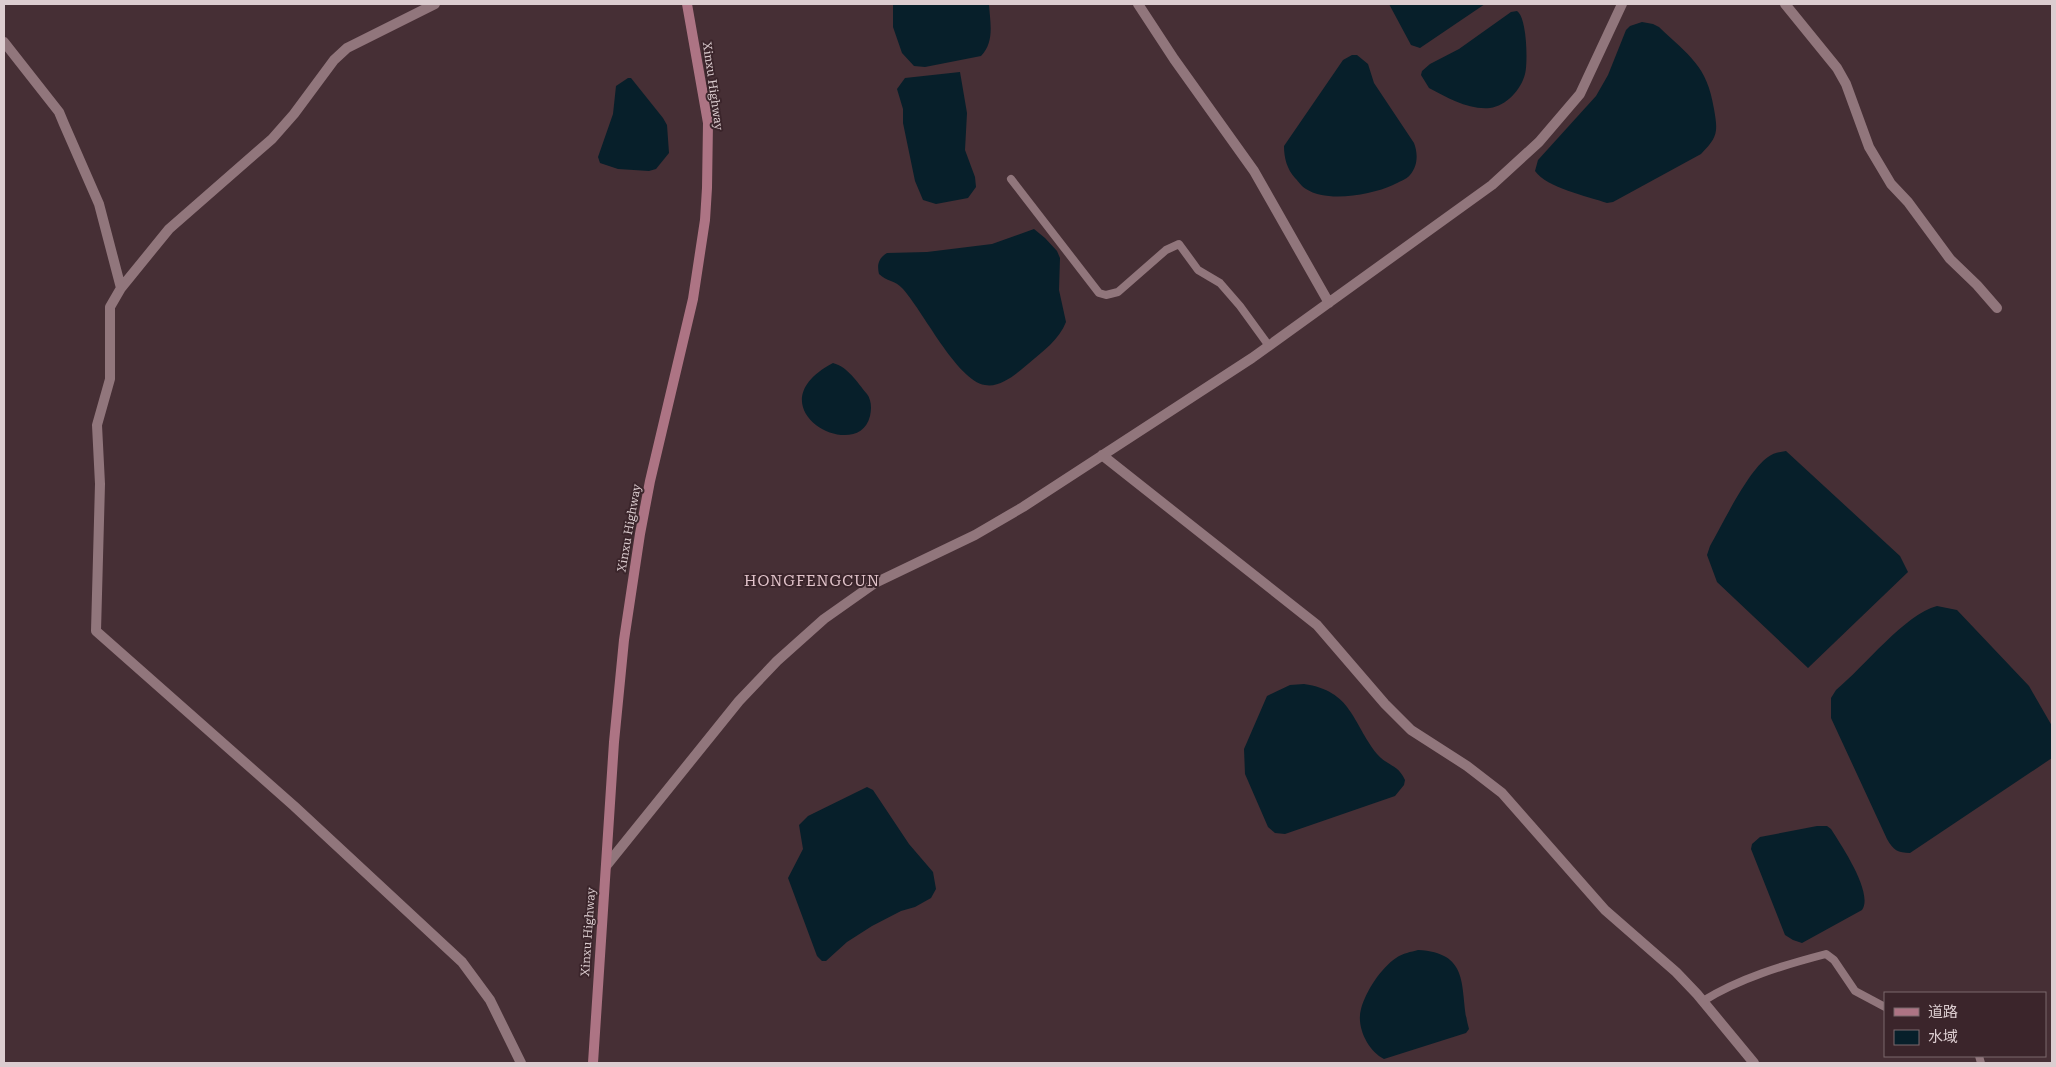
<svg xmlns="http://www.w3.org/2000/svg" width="2056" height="1067" viewBox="0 0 2056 1067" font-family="'Roboto Serif','Noto Sans SC',serif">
<rect width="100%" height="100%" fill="#462f35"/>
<!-- water -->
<path fill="#071f2a" d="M893 4H989C990 22 995 42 981 56L925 67 914 66 902 53 893 27Z
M1389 4H1485L1420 48 1411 45Z
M1517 11C1527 17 1528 63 1525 74 1521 90 1506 106 1490 108 1468 110 1448 98 1429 88L1421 75 1422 71 1430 64 1459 49 1511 12Z
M1642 22 1653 24 1659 27C1689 56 1707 65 1714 109 1718 132 1718 137 1701 154L1613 202 1607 203C1587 196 1547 188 1535 171L1538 160 1596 96 1608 75 1626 30 1630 26Z
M1352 55H1357L1368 64 1374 83 1414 143C1418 153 1418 166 1410 175 1406 180 1398 182 1393 185 1371 195 1327 203 1306 189 1302 187 1299 182 1295 178 1287 169 1284 158 1284 146L1343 60Z
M960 72 967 113 965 150 975 177 976 187 968 198 936 204 923 200 915 181 903 123V109L897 89 905 78Z
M628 78H631L663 118 667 125 669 153 656 169 649 171 618 169 600 163 598 157 613 114 616 86Z
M1034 229 1045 238 1057 251 1060 258 1059 290 1066 322C1059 340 1043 351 1028 364 1017 373 1001 388 985 385 957 381 922 309 902 288 896 281 886 281 879 274 877 266 878 258 887 253L927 252 992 244Z
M833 363C848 367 857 382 867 394 871 399 872 408 870 416 858 466 750 407 833 363Z
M1786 451 1900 556 1908 572 1808 668 1717 582 1707 555 1710 546C1723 523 1748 471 1768 457 1773 453 1779 452 1786 451Z
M1937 606 1957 610 2029 686 2052 726V758L1910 853C1898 853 1893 850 1887 839L1831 718V698L1836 690C1864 667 1905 614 1937 606Z
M1304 684C1352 691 1352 722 1377 754 1387 766 1398 764 1405 780L1404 785 1395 796 1285 834 1275 833 1268 827 1245 774 1244 749 1267 696 1290 685Z
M867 787 873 790 909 844 933 872 936 889 931 898 915 907 901 911 872 926 847 942 826 961H822L817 956 788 878 803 849 799 825 808 816Z
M1817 826H1827L1831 829C1841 845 1874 893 1862 910L1802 943 1793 940 1785 935 1751 849 1752 844 1760 837Z
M1418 950C1474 953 1458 992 1469 1029L1466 1033 1384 1059C1368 1051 1356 1027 1361 1009 1366 991 1381 968 1396 958 1403 953 1411 952 1418 950Z"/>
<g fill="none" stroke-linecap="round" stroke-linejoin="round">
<!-- service -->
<path stroke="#91767c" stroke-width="8" d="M1011 179 1099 293 1106 295 1118 292 1166 250 1179 244 1198 270 1220 283 1240 306 1269 346
M1703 1001C1740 978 1784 965 1826 954L1834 960 1855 991 1885 1007
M1979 1056 1981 1063"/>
<!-- minor -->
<path stroke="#91767c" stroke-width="10" d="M435 4 347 48 334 60 294 114 272 139 169 229 121 288 110 307V379L97 425 100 484 96 631 294 806 462 962 490 1000 521 1063
M1138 4 1174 59 1254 171 1329 303
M1785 4 1837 68 1846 84 1869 147 1891 184 1908 202 1950 259 1977 285 1997 308
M4 42 59 112 64 124 99 204 121 288
M1102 455 1317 625 1385 704 1411 730 1467 766 1502 793 1605 910 1676 972 1697 994 1754 1063
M606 866 739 701 777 661 824 619 875 583 975 535 1023 507 1252 358 1492 185 1539 142 1580 94 1622 4"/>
<!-- secondary -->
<path stroke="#ad7484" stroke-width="10" d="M593 1063 614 742 624 640 640 534 650 481 693 299 705 220 707 188 708 123 687 4"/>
</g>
<g text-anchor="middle" stroke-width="4" stroke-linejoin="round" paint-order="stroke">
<!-- street labels -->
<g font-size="12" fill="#dccdd0" stroke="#3b252b">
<text transform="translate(713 86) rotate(82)" y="4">Xinxu Highway</text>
<text transform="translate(629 528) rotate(-80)" y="4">Xinxu Highway</text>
<text transform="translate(588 932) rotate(-86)" y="4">Xinxu Highway</text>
</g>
<!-- quarter labels -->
<g font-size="15" letter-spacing="1" fill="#e2c4cb" stroke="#3b252b">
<text x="812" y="586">HONGFENGCUN</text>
</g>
</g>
<!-- border -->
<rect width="2056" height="1067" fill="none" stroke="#dccdd0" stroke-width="10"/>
<!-- legend -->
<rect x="1884" y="992" width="162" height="65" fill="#3b252b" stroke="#7b686d"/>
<rect x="1894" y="1008" width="25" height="8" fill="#ad7484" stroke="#7b686d"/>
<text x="1928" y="1017" font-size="15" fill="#dccdd0">道路</text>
<rect x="1894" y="1030" width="25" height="15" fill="#071f2a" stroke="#7b686d"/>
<text x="1928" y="1042" font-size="15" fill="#dccdd0">水域</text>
</svg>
